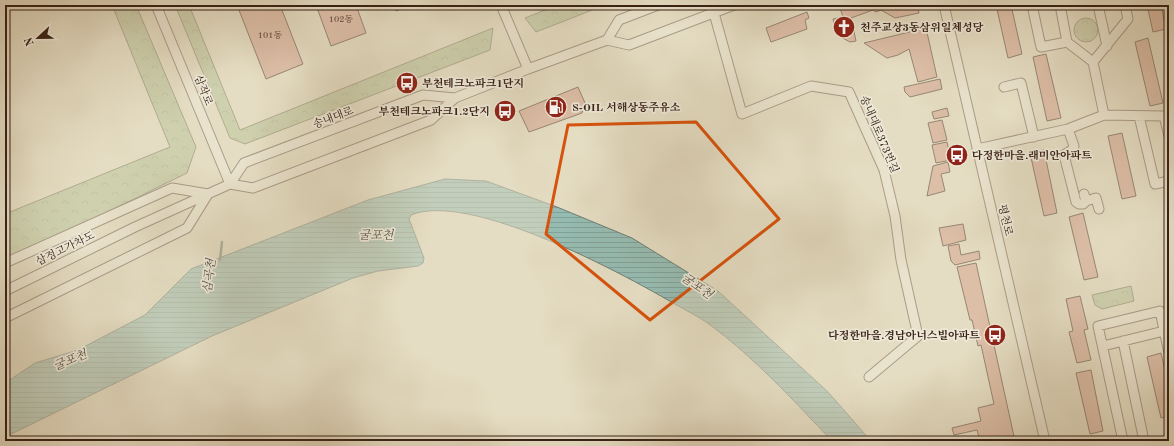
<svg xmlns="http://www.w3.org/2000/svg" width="1174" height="446" viewBox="0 0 1174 446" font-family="'Old Standard TT','Noto Serif KR',serif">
<defs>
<pattern id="park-crowns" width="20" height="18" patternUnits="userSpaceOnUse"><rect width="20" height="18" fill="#b2c295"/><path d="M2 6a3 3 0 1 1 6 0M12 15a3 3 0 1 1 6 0" fill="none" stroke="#9aa680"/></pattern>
<pattern id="water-rules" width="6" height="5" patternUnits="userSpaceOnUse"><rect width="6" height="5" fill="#96bcb2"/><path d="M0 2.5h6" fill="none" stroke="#82a198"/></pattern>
</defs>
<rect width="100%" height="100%" fill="#e5ddc3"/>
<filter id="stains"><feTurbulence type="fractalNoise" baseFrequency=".005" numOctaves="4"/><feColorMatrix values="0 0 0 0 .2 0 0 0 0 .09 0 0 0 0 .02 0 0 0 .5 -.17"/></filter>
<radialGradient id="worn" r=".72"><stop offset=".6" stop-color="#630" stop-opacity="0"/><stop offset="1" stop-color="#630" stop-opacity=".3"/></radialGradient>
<!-- park -->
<path fill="url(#park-crowns)" stroke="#747156" d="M112 5H136L196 147 187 173 5 262V214L170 147Z
M175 5H189L240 130 493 28 490 50 245 144 230 138Z
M558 5H605L536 32 525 18Z
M1074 30a12 12 0 1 1 24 0a12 12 0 1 1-24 0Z
M1131 286 1134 301 1102 309 1095 305 1092 295Z"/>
<!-- water -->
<path fill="url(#water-rules)" stroke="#707e74" d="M445 179 486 181 557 207 632 238 718 291 828 392 871 441H832C793 400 755 358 709 324 698 316 685 310 673 303 620 272 469 191 411 215L409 219 424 258 423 263 418 266 378 271 353 278 212 336 5 437V383L35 363 78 350 145 315 191 269 368 200Z"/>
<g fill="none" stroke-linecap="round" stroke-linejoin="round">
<!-- stream -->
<path stroke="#707e74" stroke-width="2.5" d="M220 260 222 242"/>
</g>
<!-- building -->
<path fill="#d39b87" stroke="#372016" d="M237 5H280L303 64 266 79Z
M316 5H356L366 33 331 46Z
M393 5H411L396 11Z
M839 5H917L919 13 895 18 881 10 876 12 873 10 851 18 856 41 850 42 837 35 833 19 843 17Z
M996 5H1011L1022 54 1008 58Z
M1147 5H1161L1166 29 1153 32Z
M807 12 809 18 805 20 807 29 771 42 766 28Z
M926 28 937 77 918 82 909 49 898 55 887 58 864 43Z
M1148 38 1163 103 1150 106 1135 42Z
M1046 54 1061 118 1047 121 1033 57Z
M940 79 942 89 910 97 905 92 904 87Z
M578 87 585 103 582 113 529 132 519 111Z
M947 108 949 116 934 119 932 112Z
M942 120 947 140 933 143 928 123Z
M1122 133 1136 196 1122 199 1108 136Z
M947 142 951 160 936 163 932 145Z
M1044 150 1057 213 1044 216 1030 153Z
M948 162 950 172 941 174 945 191 927 196 933 166Z
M1083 213 1098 277 1084 280 1069 217Z
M963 224 966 240 943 246 939 228Z
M959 244 961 255 979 251 980 259 955 265 951 261 948 246Z
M976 263 1015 441H980L977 430 954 435 952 428 981 421 978 408 994 404 981 345 978 346 972 320H970L957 267Z
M1080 296 1088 329 1084 330 1091 360 1077 363 1069 332 1073 331 1066 299Z
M1161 353 1169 387V416L1161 418 1147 357Z
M1091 370 1103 431 1090 434 1076 373Z
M1169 433V441H1166L1164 434Z"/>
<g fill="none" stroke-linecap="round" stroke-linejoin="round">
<!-- minor casing -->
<g stroke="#624f41" stroke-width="11">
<path id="minor" d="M156 5 230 184
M501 5 528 69
M944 5 1045 441
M1032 5 1041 47 1067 42
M1060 5 1067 42 1093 62
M1098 5 1107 46
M714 13 742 114 811 86 849 92 884 170 895 216 901 260 918 336 869 377
M607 40 619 20 658 5
M1004 87 1021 83 1034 137
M1104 115 1093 62 1128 19 1125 5
M1139 116 1155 184 1169 181
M1068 129 1074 146 1072 150 1064 155 1076 202 1079 204H1083L1086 201 1084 194
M977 149 1068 129 1104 115 1164 116 1169 136
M230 184 253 188 431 120 455 98 528 69 607 40 629 45 734 5
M1086 201 1096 198 1099 209
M5 263 172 188 208 194
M5 291 135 227 230 184 244 163 423 95 455 98
M5 318 187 228 208 194
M1123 341 1144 441
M1103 346 1164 331
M1123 441 1098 326 1160 311 1169 353"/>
</g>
<!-- minor -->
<use href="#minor" stroke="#eee9d8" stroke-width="9"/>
</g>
<!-- marked area -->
<path d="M0 0H1174V446H0ZM696 122 779 219 650 320 546 234 568 125Z" fill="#e5ddc3" fill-opacity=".55" fill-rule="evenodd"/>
<path fill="none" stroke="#d6530d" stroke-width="3" stroke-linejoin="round" d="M696 122 779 219 650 320 546 234 568 125Z"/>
<!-- icons -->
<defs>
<g id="church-disc" transform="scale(1.15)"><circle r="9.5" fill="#8f2418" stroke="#eee9d8"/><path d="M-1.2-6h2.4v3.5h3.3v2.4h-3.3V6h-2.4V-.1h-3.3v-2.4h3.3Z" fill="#fff"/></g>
<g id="bus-disc" transform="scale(1.15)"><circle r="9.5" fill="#8f2418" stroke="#eee9d8"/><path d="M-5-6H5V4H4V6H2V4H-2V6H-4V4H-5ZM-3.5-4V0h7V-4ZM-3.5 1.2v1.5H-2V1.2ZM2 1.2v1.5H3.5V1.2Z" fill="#fff"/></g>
<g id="fuel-disc" transform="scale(1.15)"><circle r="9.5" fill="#8f2418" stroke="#eee9d8"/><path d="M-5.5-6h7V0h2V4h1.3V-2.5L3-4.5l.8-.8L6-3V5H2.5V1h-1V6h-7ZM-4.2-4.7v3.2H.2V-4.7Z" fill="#fff"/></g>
</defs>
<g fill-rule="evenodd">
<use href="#church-disc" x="844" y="27"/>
<use href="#bus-disc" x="407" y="83"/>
<use href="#fuel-disc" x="556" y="107"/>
<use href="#bus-disc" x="505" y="111"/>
<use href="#bus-disc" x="957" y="155"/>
<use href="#bus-disc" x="995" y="335"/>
</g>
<g text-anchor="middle" stroke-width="3.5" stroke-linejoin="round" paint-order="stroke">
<!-- number labels -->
<g font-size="9" fill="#5e3f32">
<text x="341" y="22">102동</text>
<text x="270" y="38">101동</text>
</g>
<!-- poi labels -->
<g font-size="11" font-weight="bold" fill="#372016" stroke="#eee9d8" text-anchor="start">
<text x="860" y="31">천주교상3동삼위일체성당</text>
<text x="422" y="87">부천테크노파크1단지</text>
<text x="572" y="111">S-OIL 서해상동주유소</text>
<text x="490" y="115" text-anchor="end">부천테크노파크1.2단지</text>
<text x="972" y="159">다정한마을.래미안아파트</text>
<text x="980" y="339" text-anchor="end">다정한마을.경남아너스빌아파트</text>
</g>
<!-- street labels -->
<g font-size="11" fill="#372016" stroke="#eee9d8">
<text transform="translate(204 90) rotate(68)" y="4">삼작로</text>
<text transform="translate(333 117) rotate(-21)" y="4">송내대로</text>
<text transform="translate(880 134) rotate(67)" y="4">송내대로373번길</text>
<text transform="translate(1006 220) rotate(77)" y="4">평천로</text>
<text transform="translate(65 248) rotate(-26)" y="4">삼정고가차도</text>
</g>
<!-- water labels -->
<g font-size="12" font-style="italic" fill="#544f45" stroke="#eee9d8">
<text x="376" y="239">굴포천</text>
<text transform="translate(209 276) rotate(-83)" y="4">심곡천</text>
<text transform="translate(697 286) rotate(35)" y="4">굴포천</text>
<text transform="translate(70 360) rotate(-23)" y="4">굴포천</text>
</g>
</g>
<!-- margin -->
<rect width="1174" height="446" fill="none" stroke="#e5ddc3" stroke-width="20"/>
<rect x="6" y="6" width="1162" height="434" fill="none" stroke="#372016" stroke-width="2"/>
<rect x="10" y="10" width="1154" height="426" fill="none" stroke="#372016"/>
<!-- north arrow -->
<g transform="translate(38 38) rotate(248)" stroke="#eee9d8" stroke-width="3" paint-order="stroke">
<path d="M0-3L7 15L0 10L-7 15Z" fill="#372016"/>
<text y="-6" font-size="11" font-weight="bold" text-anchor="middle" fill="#372016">N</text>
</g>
<rect width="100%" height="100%" filter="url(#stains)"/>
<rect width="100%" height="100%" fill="url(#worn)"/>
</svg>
